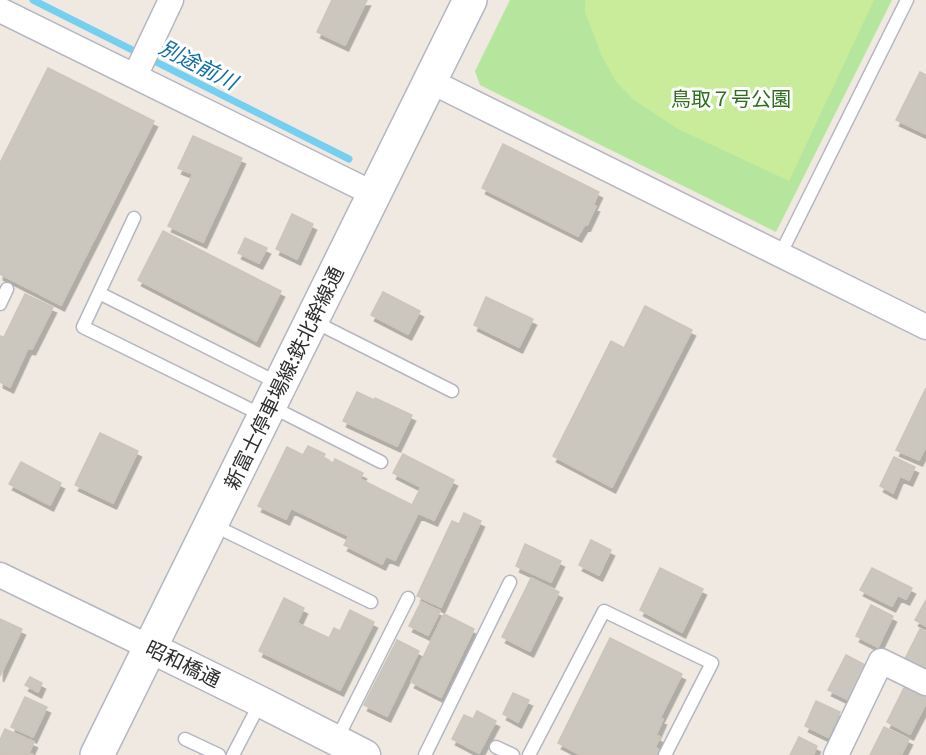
<svg xmlns="http://www.w3.org/2000/svg" width="926" height="755" viewBox="0 0 926 755" font-family="'Space Grotesk','Noto Sans JP',sans-serif">
<defs>
<filter id="shadow"><feDropShadow dx="3.5" dy="6" stdDeviation="0" flood-color="#0004"/></filter>
</defs>
<rect width="100%" height="100%" fill="#efe9e1"/>
<!-- green -->
<path fill="#b6e59e" d="M510 0H892L776 232 480 85 475 71Z"/>
<!-- pitch -->
<path fill="#c9ec9a" d="M585 0H874L789 181 678 129 634 100 616 82 601 54 585 12Z"/>
<g fill="none" stroke-linecap="round" stroke-linejoin="round">
<!-- stream -->
<path stroke="#75cff0" stroke-width="7" d="M33 0 349 159"/>
</g>
<!-- building -->
<path fill="#cbc7bf" stroke="#cbc5ba" stroke-width="1.5" filter="url(#shadow)" d="M332 0H367L345 45 317 32Z
M48 68 154 121 61 305 0 274V163Z
M920 72 926 75V134L896 120Z
M193 136 242 158 203 242 168 226 193 174 178 168Z
M503 144 599 192 593 205 596 206 587 225 585 224 578 236 482 188Z
M292 214 313 224 297 259 276 249Z
M163 231 281 291 256 341 138 280Z
M245 238 267 248 259 263 238 253Z
M383 292 420 311 408 334 371 315Z
M25 294 53 307 32 349 28 348 10 387 0 382V336L4 337Z
M486 297 533 319 519 347 474 325Z
M645 306 692 330 612 487 553 456 611 341 624 348Z
M926 388V446L919 460 896 450Z
M357 392 374 400 375 398 412 415 397 446 343 421Z
M100 433 138 451 113 503 75 485Z
M308 446 325 454 323 458 333 463 335 459 363 473 360 479 412 505 421 487 393 473 403 454 454 480 434 520 418 513 395 560 386 556 382 564 344 545 349 536 291 508 286 519 258 506 287 447 303 455Z
M894 457 915 467 909 480 900 476 893 493 880 486Z
M21 462 61 483 50 505 9 484Z
M464 513 481 521 441 607 417 596 452 521 459 524Z
M591 540 611 550 599 575 579 565Z
M525 544 561 561 551 582 516 566Z
M660 568 703 589 682 632 640 610Z
M872 568 912 588 906 599 898 595 892 606 860 590Z
M531 578 559 592 530 651 502 637Z
M284 598 304 608 297 623 329 638 334 628 340 631 350 610 374 622 340 690 259 651Z
M926 600V626L915 620Z
M421 602 440 611 428 635 409 626Z
M871 605 893 616 878 647 856 636Z
M444 614 474 629 441 697 411 682Z
M0 619 22 629 0 676Z
M920 629 926 632V671L904 661Z
M610 638 682 674 660 718 663 719 656 735 660 737 655 747 659 750 657 755H581L558 743Z
M397 640 419 651 387 716 364 705Z
M846 655 871 668 851 701 828 690Z
M30 677 42 683 38 692 25 685Z
M905 686 926 696V703L910 734 887 722Z
M513 693 529 700 518 722 503 714Z
M25 697 47 707 33 737 11 727Z
M816 701 840 712 828 737 805 726Z
M477 711 496 721 479 753 452 739 464 715 473 719Z
M884 727 909 739 901 755H870Z
M5 729 34 742 29 753 33 755H0V740Z
M799 737 817 746 813 755H790Z"/>
<g fill="none" stroke-linecap="round" stroke-linejoin="round">
<!-- service casing -->
<g stroke="#b4b7c1" stroke-width="15">
<path id="service" d="M134 218 83 327 264 416
M780 255 907 0
M99 293 280 384
M0 304 7 289
M313 321 452 391
M270 406 381 462
M213 525 371 602
M185 739 219 755
M336 741 408 598
M496 747 513 755
M233 755 260 703
M425 755 510 582
M529 755 604 611 712 663 665 755"/>
</g>
<!-- minor casing -->
<g stroke="#b4b7c1" stroke-width="27">
<path id="minor" d="M0 10 374 194
M135 76 171 0
M430 81 926 327
M0 575 151 648
M836 755 881 661 926 683"/>
</g>
<!-- tertiary casing -->
<g stroke="#b4b7c1" stroke-width="33">
<path id="tertiary" d="M151 648 261 702 365 755"/>
</g>
<!-- secondary casing -->
<g stroke="#b4b7c1" stroke-width="36">
<path id="secondary" d="M97 755 470 0"/>
</g>
<!-- service -->
<use href="#service" stroke="#fff" stroke-width="12"/>
<!-- minor -->
<use href="#minor" stroke="#fff" stroke-width="24"/>
<!-- tertiary -->
<use href="#tertiary" stroke="#fff" stroke-width="30"/>
<!-- secondary -->
<use href="#secondary" stroke="#fff" stroke-width="33"/>
</g>
<g text-anchor="middle" stroke-width="6" stroke-linejoin="round" paint-order="stroke">
<!-- park labels -->
<g font-size="20" fill="#2c6e1b" stroke="#fff">
<text x="731" y="106">鳥取７号公園</text>
</g>
<!-- street labels -->
<g font-size="20" fill="#2e2e2e" stroke="#fff">
<text transform="translate(284 378) rotate(-64)" y="7">新富士停車場線:鉄北幹線通</text>
<text transform="translate(183 664) rotate(26)" y="7">昭和橋通</text>
</g>
<!-- water labels -->
<g font-size="21" font-style="italic" fill="#0d6fa3" stroke="#fff">
<text transform="translate(198 65) rotate(27)" y="7">別途前川</text>
</g>
</g>
</svg>
